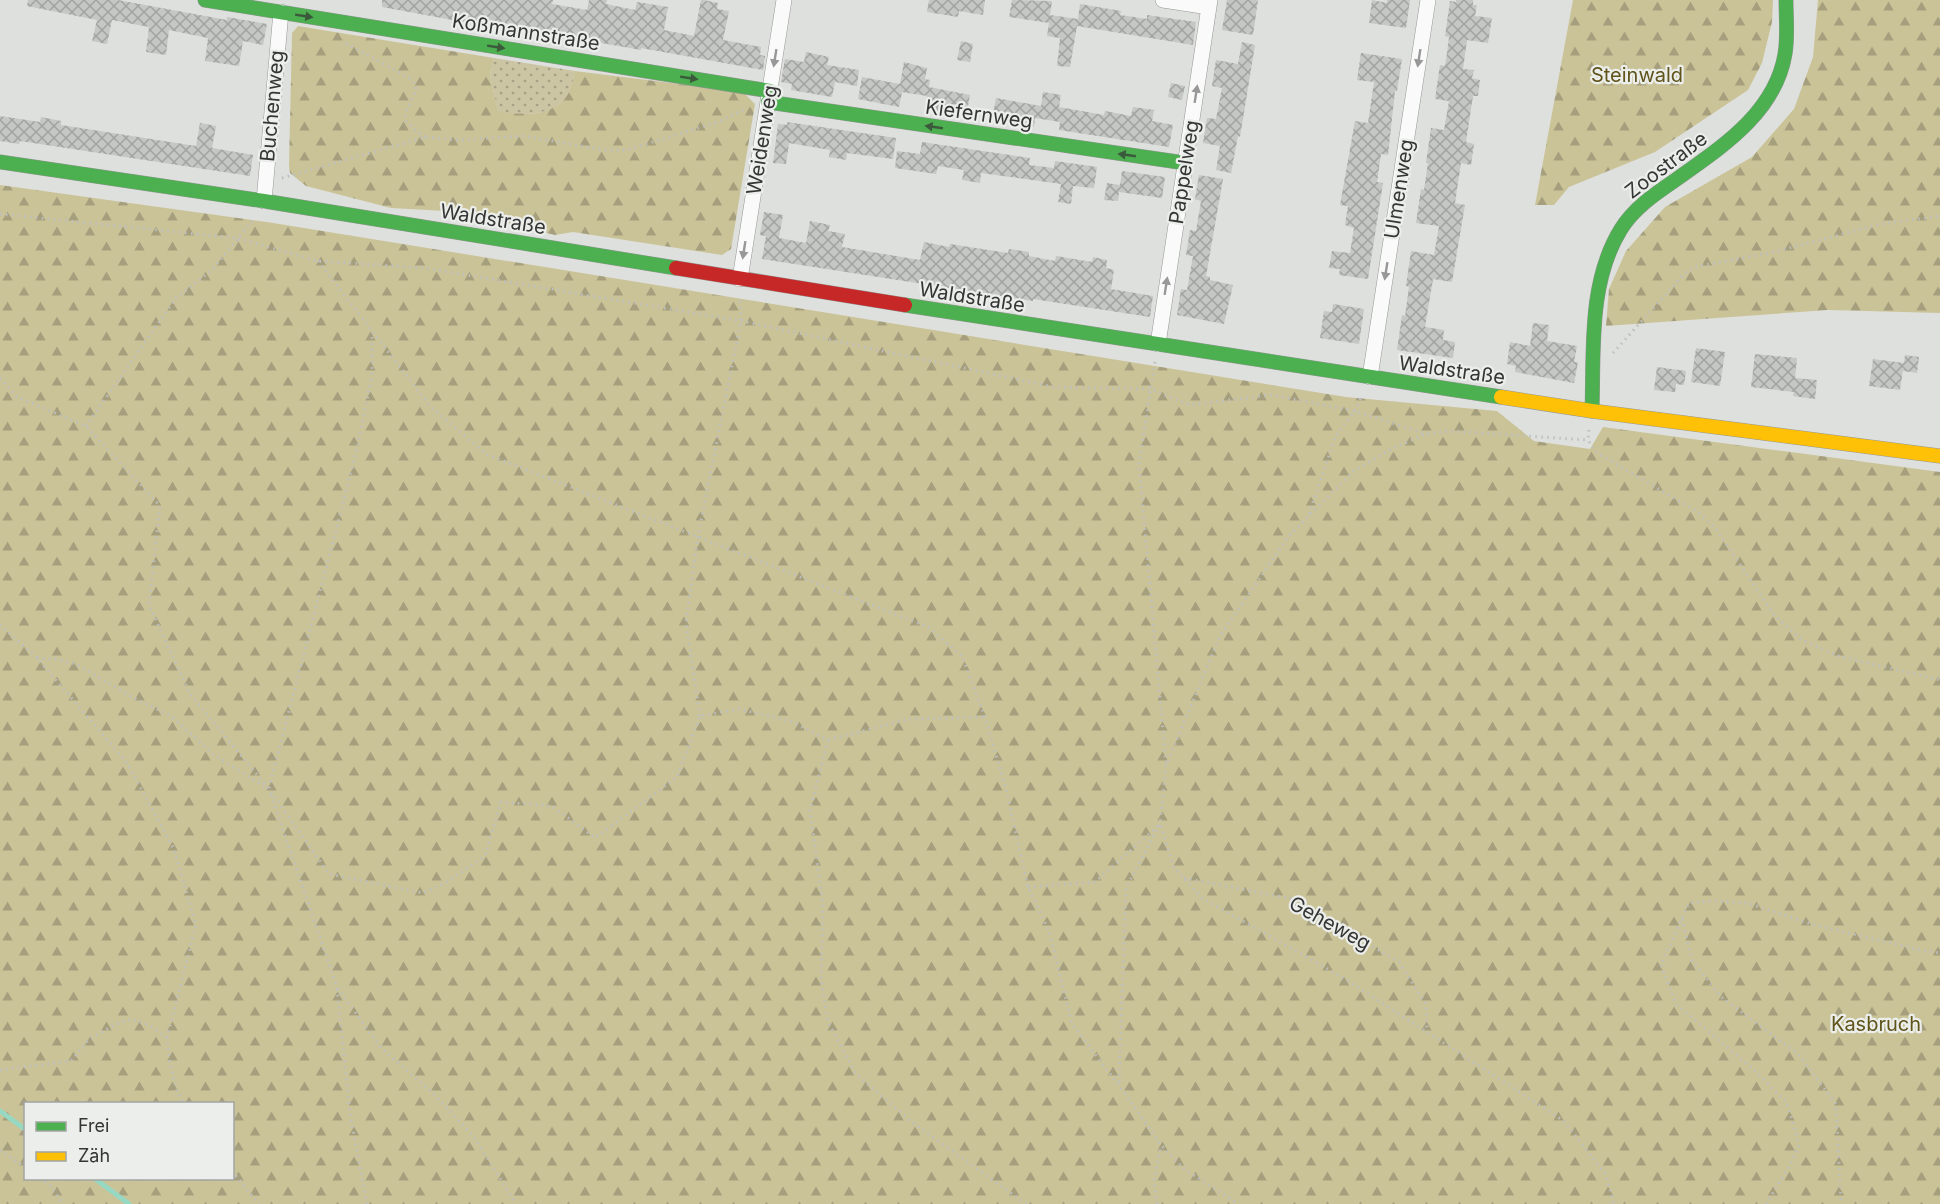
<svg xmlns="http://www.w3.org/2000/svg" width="1940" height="1204" viewBox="0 0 1940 1204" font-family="Inter,sans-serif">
<defs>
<pattern id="grass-dots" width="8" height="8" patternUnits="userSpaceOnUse" patternTransform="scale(1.5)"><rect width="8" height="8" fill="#cbc5a3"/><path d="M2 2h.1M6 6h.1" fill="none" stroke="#a6a186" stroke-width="1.8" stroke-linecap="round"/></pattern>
<pattern id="forest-firs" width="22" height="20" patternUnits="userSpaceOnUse" patternTransform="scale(1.5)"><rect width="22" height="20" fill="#cbc398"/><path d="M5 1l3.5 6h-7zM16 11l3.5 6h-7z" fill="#a69f7d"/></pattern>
<pattern id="building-cross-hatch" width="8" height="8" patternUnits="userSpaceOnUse" patternTransform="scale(1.5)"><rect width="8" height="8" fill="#c5c7c5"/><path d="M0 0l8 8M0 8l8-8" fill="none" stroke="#a1a2a1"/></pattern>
</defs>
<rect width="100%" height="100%" fill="#dee0dd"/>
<!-- grass -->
<path fill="url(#grass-dots)" d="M494 58 575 71C573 77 573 84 571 90 559 117 522 116 498 112L490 75Z"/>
<!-- forest -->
<path fill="url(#forest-firs)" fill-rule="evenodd" d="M1573 0H1773L1772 22 1762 63 1748 90 1655 152 1569 187 1554 205H1535Z
M1818 0H1940V313L1828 310 1606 326 1609 289 1626 251 1665 207 1752 157 1794 109 1813 57Z
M298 26 494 58 490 75 498 111C522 116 559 117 570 90 573 84 573 77 575 71L743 92 755 104 731 249 722 255 573 232 555 235 462 212 391 208 306 186 290 173 289 165 292 33Z
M0 185 267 222 1346 397 1497 411 1534 441 1590 449 1603 427 1940 472V1204H0ZM26 1104H232V1178H26Z"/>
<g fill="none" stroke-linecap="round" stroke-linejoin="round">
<!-- stream -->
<path stroke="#97d8c2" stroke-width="5" d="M0 1111 26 1130
M94 1178 129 1204"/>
</g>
<!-- building -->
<path fill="url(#building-cross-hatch)" d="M28 0H118L227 20V17L267 24 263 45 243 41 239 66 205 61 208 38 169 30 166 55 146 52 149 27 112 20 107 44 92 41 97 20 27 6Z
M382 0H553L552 4 587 10 589 0H607L606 4 635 10 637 2 668 7 664 30 694 36 701 0H704L718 3 717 9 729 11 723 40 761 47 760 55 765 56 763 70 641 48V50L585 40 584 42 562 38V36L502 25 501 29 382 7Z
M929 0H985L983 15 959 11 958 17 927 12Z
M1012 0 1052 1 1050 15 1078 19 1080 4 1121 11 1120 15 1147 19V15L1196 22 1193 45 1077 26 1070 67 1057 66 1060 38 1047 36 1049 23 1009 17Z
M1227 0H1258L1253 35 1222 30Z
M1372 0 1387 3V0H1410L1406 28 1369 23Z
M1456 0H1473V5H1477L1475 16 1492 18 1488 43 1467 40 1463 69 1474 70 1472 78 1480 80 1478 96H1473L1466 142 1474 144 1471 165 1461 163 1455 203 1465 205 1452 282 1433 279 1425 327 1444 330 1443 340 1455 342 1453 358 1397 350 1402 315 1405 316 1409 287 1406 286 1411 251 1434 255 1439 226 1416 223 1421 189 1424 190 1428 163H1426L1431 128 1444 130 1449 101 1435 99 1440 65 1445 66 1447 53 1449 37 1445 36 1450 1 1456 2Z
M961 41 973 44 970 62 957 60Z
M1242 42 1255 45 1240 137 1238 136 1231 173 1216 170 1220 146 1203 143 1207 118 1216 119 1222 88 1212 86 1216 60 1238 64Z
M806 52 829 57 827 65 859 70 857 86 835 82 832 97 791 90 792 84 781 82 785 59 804 62Z
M1361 53 1402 59 1397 91H1395L1388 155 1381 154 1377 182 1383 183 1368 279 1339 275 1340 269 1329 268 1332 251 1350 253 1354 228 1345 225 1348 206 1340 205 1355 121 1368 123 1374 82 1357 80Z
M904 62 927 68 925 79 930 80 929 87 970 95 966 117 925 109 927 96 902 92 899 107 858 99 862 77 900 84Z
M1171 83 1185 86 1182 100 1168 97Z
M1043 92 1061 95 1059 107 1104 115 1105 111 1131 116 1133 107 1154 110 1152 121 1173 125 1169 147 1059 130 1060 122 1035 118 1034 127 992 120 996 98 1041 106Z
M0 116 40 122 41 117 61 121V125L196 146 200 123 216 126 212 148 253 155 250 176 20 141 19 144 0 141Z
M787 122 896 138 893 159 847 153 846 160 829 157 830 150 789 143 786 164 773 163 778 124 787 125Z
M922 142 1030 158 1029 165 1054 168 1055 161 1097 167 1094 188 1073 186 1071 204 1058 202 1061 184 981 173 980 183 962 180 964 170 938 166 936 174 895 168 897 151 920 154Z
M1122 171 1165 177 1162 198 1119 192 1118 201 1104 200 1107 183 1120 185Z
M1199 175 1223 179 1206 276 1210 277V280L1233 285 1224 324 1177 315 1181 289 1187 290 1193 256 1186 255 1190 230 1196 231 1201 201 1195 199Z
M764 212 783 215 779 238 806 243 810 221 830 225 828 231 845 234 842 247 920 260 924 242 949 247 950 244 1008 253 1009 249 1029 252V256L1055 261 1056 256 1092 262 1093 257 1107 260 1106 268 1114 270 1111 289 1153 296 1150 317 1033 299V301L975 292 762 259 766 236 760 235Z
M1333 304 1364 309 1359 344 1320 338 1324 311 1332 312Z
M1533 323 1549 325 1547 341 1577 346 1574 362H1578L1574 383 1515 372 1516 366 1507 364 1510 342 1530 346Z
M1696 348 1725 352 1720 386 1691 382Z
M1755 354 1797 358 1795 378 1817 380 1815 399 1793 396 1794 392 1751 387Z
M1905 355 1919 357 1917 373 1903 371Z
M1873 359 1904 363 1900 390 1869 386Z
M1657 367 1686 371 1684 385 1676 384 1675 392 1654 390Z"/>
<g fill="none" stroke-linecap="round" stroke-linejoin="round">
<!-- street casing -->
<g stroke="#969795" stroke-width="16">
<path id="street" d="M1163 0 1209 7
M264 201 281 12
M740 279 784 0
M1158 344 1210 0
M1370 377 1428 0"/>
</g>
<!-- fast casing -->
<g stroke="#969795" stroke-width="15">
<path id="fast" d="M205 0 770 91
M768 102 1185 163
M0 162 264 201 676 268
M905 305 1501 397
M1592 411C1594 351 1588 282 1621 229 1634 208 1655 194 1674 181 1720 148 1775 114 1785 54 1788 37 1786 18 1786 0"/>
</g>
<!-- slow casing -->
<g stroke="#969795" stroke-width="15">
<path id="slow" d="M1501 397 1592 411 1940 456"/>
</g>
<!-- jam casing -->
<g stroke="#969795" stroke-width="15">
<path id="jam" d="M676 268 905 305"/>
</g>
<!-- path -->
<path stroke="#bebfbe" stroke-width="3" stroke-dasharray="1.5 4.5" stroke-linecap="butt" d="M346 43 411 79 416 86C415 99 405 107 405 120L417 132 425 137
M282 178 426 137 458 140 524 136 605 150H627L718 122 747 108
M0 214 236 238 318 261 425 268 741 321 1054 387 1151 389 1189 405 1271 395 1355 411 1426 434
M318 261 430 406 486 454 928 627 962 656 985 717 1006 789 1028 887 1049 931 1072 1024 1118 1084 1161 1145 1183 1168 1238 1204
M1613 353 1685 273 1694 267 1770 253 1881 224 1940 216
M1155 362 1139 464 1166 764
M0 378 17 397 86 426 160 506 149 605 190 694 269 789 329 874 423 893 445 883 485 856 501 802 552 806 595 838 677 777 700 716 739 709 790 721 828 740 909 719 985 717
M86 426 176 298 212 270 254 219
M1589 430 1588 440 1597 453 1698 512 1716 529 1775 616 1802 640 1838 656 1940 680
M1309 514 1336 435 1355 411 1362 395
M0 625 37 658 127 763 174 849 196 925 167 1038 170 1064 177 1091 184 1104
M37 658 55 659 76 664 132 697 171 716 213 754 265 787
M700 716 686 622 698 536 741 321 740 299
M828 740 810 810 823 905 821 979 828 1022 856 1074 912 1122 1026 1204
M269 788 357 449 372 375V334
M271 795 337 987 381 1048 433 1093 474 1137 516 1204
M1161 826 1173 866 1202 898 1342 977 1564 1121 1606 1175 1614 1204
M1184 878 1293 899 1399 962 1426 1004 1427 1032
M1028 887 1095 882 1158 826
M1682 919 1692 960 1721 997 1798 1054 1836 1104 1841 1204
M337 989 350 1114 367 1204
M0 1070 71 1061 88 1040 116 1024 131 1019 149 1025 167 1038
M1119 1082 1126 888 1160 824 1166 766 1220 636 1288 537 1354 471 1391 449 1426 434 1449 431 1588 440
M0 1150 26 1168
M232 1171 259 1204
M40 1178 51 1186 63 1204
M1157 1204 1154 1181 1161 1145
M1766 1204 1788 1169 1799 1145 1787 1103 1755 1071 1676 1004 1661 965 1689 903 1713 901 1747 903 1811 924 1920 950 1940 953"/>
<!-- street -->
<use href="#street" stroke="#fafafa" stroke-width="15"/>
<!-- fast -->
<use href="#fast" stroke="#4caf50" stroke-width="14"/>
<!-- slow -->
<use href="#slow" stroke="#ffc107" stroke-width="14"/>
<!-- jam -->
<use href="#jam" stroke="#c62828" stroke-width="14"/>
</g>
<!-- one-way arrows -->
<defs><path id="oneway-solid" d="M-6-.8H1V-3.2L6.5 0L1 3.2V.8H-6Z" transform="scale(1.5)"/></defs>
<g fill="#3b5a3c">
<use href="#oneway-solid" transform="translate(304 16) rotate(9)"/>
<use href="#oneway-solid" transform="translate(496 47) rotate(9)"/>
<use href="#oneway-solid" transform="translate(689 78) rotate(9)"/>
<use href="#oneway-solid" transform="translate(934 127) rotate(-172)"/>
<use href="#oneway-solid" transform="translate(1127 155) rotate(-172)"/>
</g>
<g fill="#979897">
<use href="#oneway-solid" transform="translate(775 58) rotate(99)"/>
<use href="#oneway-solid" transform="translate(1419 58) rotate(99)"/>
<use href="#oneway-solid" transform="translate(1196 94) rotate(-81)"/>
<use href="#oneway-solid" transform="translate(744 250) rotate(99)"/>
<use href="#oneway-solid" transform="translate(1386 271) rotate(99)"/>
<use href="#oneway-solid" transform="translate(1166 286) rotate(-81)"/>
</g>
<g text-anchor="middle" stroke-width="4.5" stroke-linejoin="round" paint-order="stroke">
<!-- street labels -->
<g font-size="20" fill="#343534" stroke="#ebeeea">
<text transform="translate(526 32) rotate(9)" y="7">Koßmannstraße</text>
<text transform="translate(272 106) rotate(-85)" y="7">Buchenweg</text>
<text transform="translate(979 114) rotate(8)" y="7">Kiefernweg</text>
<text transform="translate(762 140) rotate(-81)" y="7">Weidenweg</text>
<text transform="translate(1666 165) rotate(-37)" y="7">Zoostraße</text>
<text transform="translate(1184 172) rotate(-81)" y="7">Pappelweg</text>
<text transform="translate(1399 189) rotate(-81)" y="7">Ulmenweg</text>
<text transform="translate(493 219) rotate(9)" y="7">Waldstraße</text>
<text transform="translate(972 297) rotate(9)" y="7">Waldstraße</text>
<text transform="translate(1452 370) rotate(8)" y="7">Waldstraße</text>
<text transform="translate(1330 923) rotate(29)" y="7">Geheweg</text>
</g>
<!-- park labels -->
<g font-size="20" fill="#60541b" stroke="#ebeeea">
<text x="1637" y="82">Steinwald</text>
<text x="1876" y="1031">Kasbruch</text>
</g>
</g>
<!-- legend -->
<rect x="24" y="1102" width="210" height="78" fill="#ebeeea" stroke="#a2a4a1" stroke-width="1.5"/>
<rect x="36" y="1122" width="30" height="9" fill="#4caf50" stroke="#a2a4a1" stroke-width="1.5"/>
<text x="78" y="1132" font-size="18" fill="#343534">Frei</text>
<rect x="36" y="1152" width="30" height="9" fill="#ffc107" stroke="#a2a4a1" stroke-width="1.5"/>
<text x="78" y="1162" font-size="18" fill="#343534">Zäh</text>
</svg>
